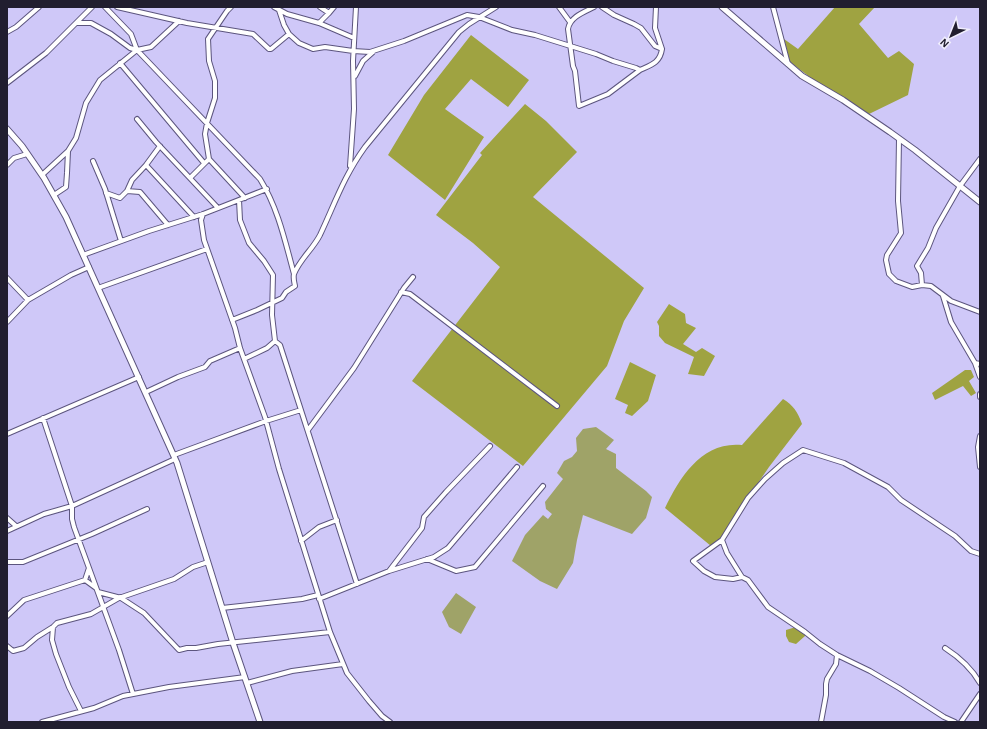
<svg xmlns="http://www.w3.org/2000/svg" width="987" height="729" viewBox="0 0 987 729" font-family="'Alegreya Sans',sans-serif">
<rect width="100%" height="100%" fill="#cfc8f8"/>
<!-- green -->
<path fill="#9fa368" d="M596 427 614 440 606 449 616 454V468L646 491 652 497 646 518 632 534 583 515 577 540 573 563 557 589 540 581 512 561 525 535 543 515 548 519 552 514 546 509 545 502 563 479 557 473 564 461 572 457 577 451 576 438 583 429Z
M456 593 476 607 461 634 449 627 442 612Z"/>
<!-- forest -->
<path fill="#9fa341" d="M835 7H875L859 24 888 58 899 51 914 64 908 95 869 114 815 81 790 62 784 39 798 49Z
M471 35 529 80 508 107 471 79 445 109 484 137 445 200 388 155 424 95Z
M525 104 546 121 577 152 533 197 644 288 624 321 607 366 523 466 412 381 500 267 473 243 436 215 482 155 480 153Z
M669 304 685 314 686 323 696 328 683 344 696 352 702 348 715 356 704 376 688 374 694 357 665 343 659 336V326L657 322Z
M630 362 656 375 648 401 632 416 625 413 628 405 615 399Z
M965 370H971L974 377 969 381 976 393 971 396 963 386 935 400 932 393Z
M783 399C793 405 798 412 802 424L769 467 720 539 711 546 665 508C680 477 702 441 742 445Z
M796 627 806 631 805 636 796 644 789 642 786 636V630Z"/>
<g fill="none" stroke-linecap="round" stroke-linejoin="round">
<!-- minor casing -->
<g stroke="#5c557e" stroke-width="6">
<path id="minor" d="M105 7 131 34 137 50 260 179C278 208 285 241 294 274
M117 7 187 23 253 34 269 49H271L289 34 299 43 313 49 325 47 353 51 370 52 404 41 467 15 479 17 512 30 535 35 596 54 613 61 636 68 640 70C651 65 660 63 662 49L655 28 656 7
M274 7 287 14 319 23 354 38
M320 7 329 13 334 7
M559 7 570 22
M594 7C584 12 570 17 568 29L573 66 575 71 579 106 608 94 640 70
M602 7 614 15 634 24 641 28 655 46 662 49
M773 7 788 64
M279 10 284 25 289 34
M77 23H91L111 34 130 48 137 50
M319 23 329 13
M7 32 16 27 39 7
M120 63 204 163
M355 76 363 61 373 52
M7 83 46 53 92 7
M137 119 156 142 218 208
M899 139 898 201 901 233 887 255 886 260 889 274 896 281 912 287 922 285 931 286 951 301 980 312
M209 159 245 198
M93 161 105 189 121 241
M7 165 14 158 27 154
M146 165 194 217
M350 166 354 109 353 61 356 7
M42 175 68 151
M190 178 209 159 205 134 207 123 215 98V81L209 61 208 39 227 11 231 7
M127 191 132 180 146 165 160 146
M106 193 120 198 127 191 140 192 168 225
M54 195 66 187 67 173 68 151 76 138 86 103 100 80 137 50 151 47 179 21
M239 200 240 220 249 243 264 261 273 275 272 315 275 341 267 348 244 359
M203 214 201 220 204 240 235 328 240 348 265 417 279 469 330 632 347 673 369 701 382 716 390 722
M83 255 149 231 203 214 267 189
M7 278 28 300 71 275 89 267
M922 285 921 273 917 266 928 248 936 228 960 186 980 159
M98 288 207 249
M401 292 410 294 557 406
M943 296 951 322 975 363 980 364
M232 320 257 310 282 298 286 292 295 286C294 281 293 278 294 274 300 259 313 249 320 235 335 203 344 176 365 147L459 32 469 24 496 7
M7 322 28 300
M275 341 280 345 357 584
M975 363 980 377
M146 392 178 377 205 367 210 361 240 348
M980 394V397
M43 418 72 506V519L74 527 119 650 133 694
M308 430 354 368 404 288 413 277
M7 434 139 377
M980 436 978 447 980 467
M174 455 266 421 301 410
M7 518 16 526
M7 531 44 514 72 506 175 459
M722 540 727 553 742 577
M301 541 319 527 337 520
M427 559 456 571 475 567 543 486
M7 562H23L92 534 147 509
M389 571 434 557 448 548 517 467
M85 580 89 568
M98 592 121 598 144 613 179 650 187 648H196L218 644 330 632
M319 599 389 571 422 528 424 517 446 492 490 446
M222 608 302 599 318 595
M7 616 24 600 85 580 96 588
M53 627 52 640 56 654 69 687 81 711
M7 646 13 651 24 648 37 637 53 627 57 623 91 614 119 598 174 579 193 567 208 562
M945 648C959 657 972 669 980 683
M247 683 292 671 343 664
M42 722 94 708 123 696 169 687 245 677
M821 722 826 695V684L827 679 836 664 837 655
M955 722 944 717 899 688 870 671 837 655 820 644 805 632 768 607 748 580 742 577 733 579 715 577 704 571 693 561 722 540 748 498 765 479 783 463 803 450 844 463 888 487 901 500 955 536 971 551 980 554
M961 722 980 694"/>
</g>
<!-- tertiary casing -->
<g stroke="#5c557e" stroke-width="7">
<path id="tertiary" d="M722 7 802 76 843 100 890 132 915 150 980 202
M7 129 22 146 44 178 66 217 177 463 233 643 260 722"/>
</g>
<!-- minor -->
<use href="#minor" stroke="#fff" stroke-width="4"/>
<!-- tertiary -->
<use href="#tertiary" stroke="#fff" stroke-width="5"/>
</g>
<!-- border -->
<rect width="987" height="729" fill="none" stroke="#211e2f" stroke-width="16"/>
<!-- north arrow -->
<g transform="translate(951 36) rotate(223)" stroke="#f0eefd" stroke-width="3" paint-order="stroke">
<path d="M0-3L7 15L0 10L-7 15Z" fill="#211e2f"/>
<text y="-6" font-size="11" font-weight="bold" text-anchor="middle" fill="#211e2f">N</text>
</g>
</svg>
